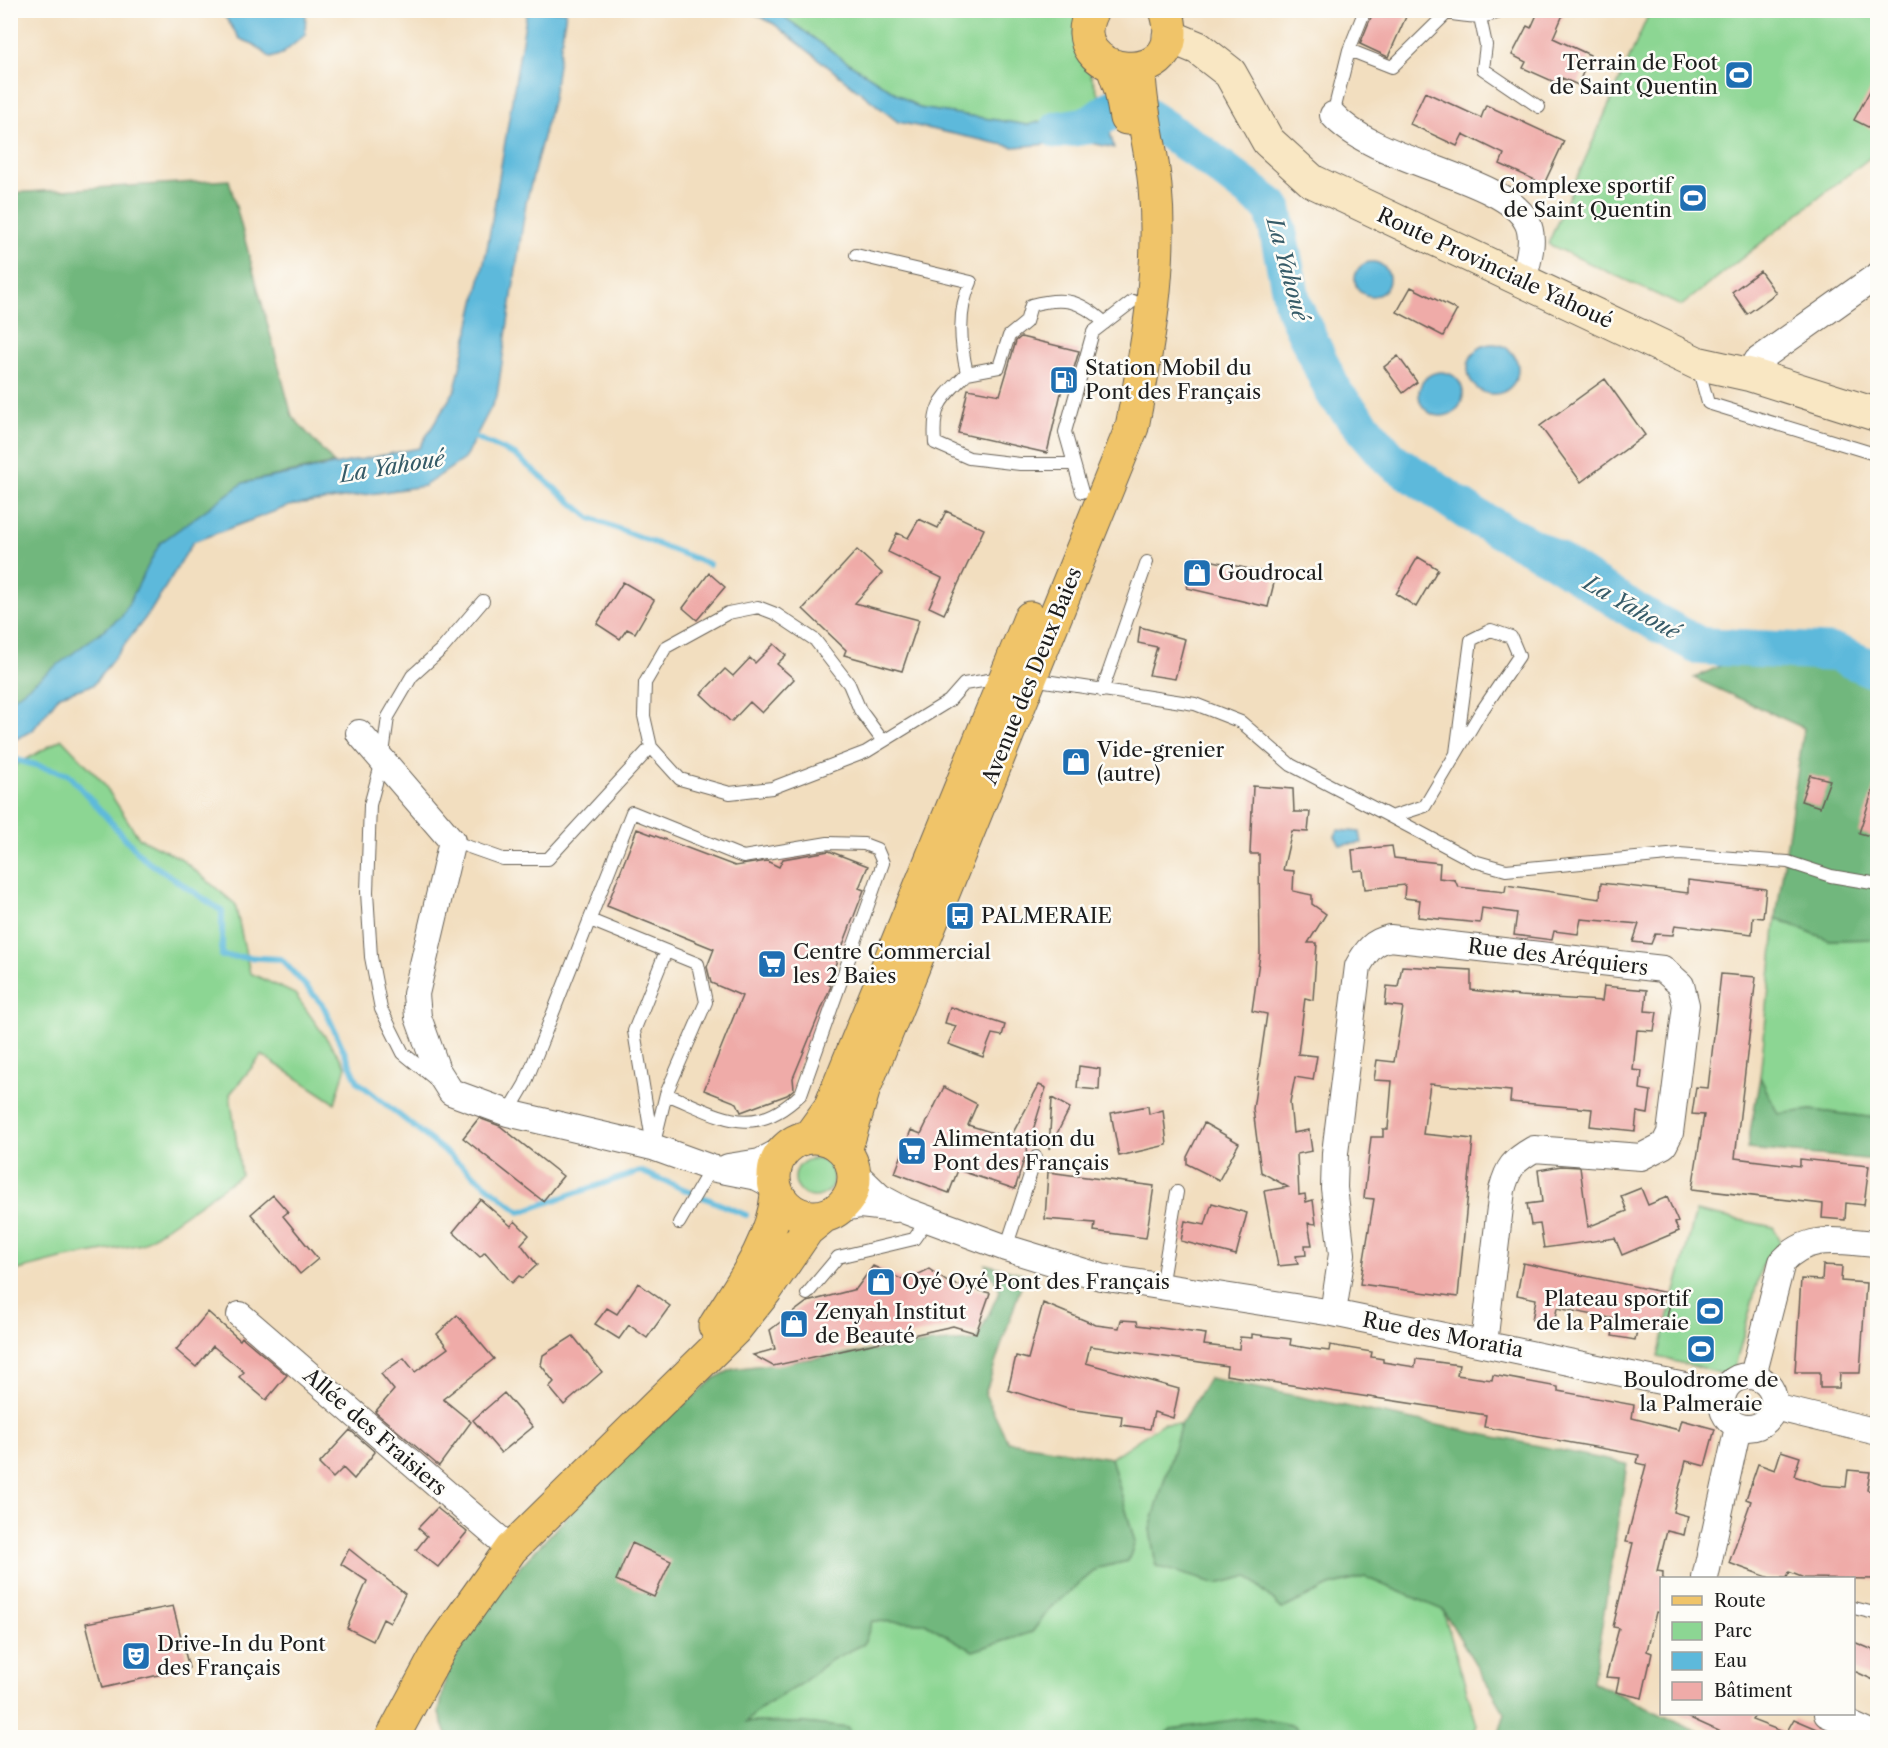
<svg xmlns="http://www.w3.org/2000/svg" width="1888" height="1748" viewBox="0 0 1888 1748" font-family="'Libre Caslon Text',serif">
<rect width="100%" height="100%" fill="#fdfcf7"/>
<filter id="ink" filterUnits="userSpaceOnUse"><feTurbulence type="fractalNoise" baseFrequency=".0167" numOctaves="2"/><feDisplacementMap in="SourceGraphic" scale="12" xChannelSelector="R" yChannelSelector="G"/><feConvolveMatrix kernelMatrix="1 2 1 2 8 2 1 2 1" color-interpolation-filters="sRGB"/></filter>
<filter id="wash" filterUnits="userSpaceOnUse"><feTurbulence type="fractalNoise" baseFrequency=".008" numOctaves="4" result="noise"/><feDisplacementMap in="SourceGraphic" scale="24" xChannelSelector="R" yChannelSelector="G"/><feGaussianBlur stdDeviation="1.35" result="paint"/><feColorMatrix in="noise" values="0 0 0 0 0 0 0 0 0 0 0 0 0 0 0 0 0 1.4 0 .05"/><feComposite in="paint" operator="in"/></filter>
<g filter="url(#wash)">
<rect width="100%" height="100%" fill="#f2debf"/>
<!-- green -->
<path fill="#8cd693" stroke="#547958" stroke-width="1.5" d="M776 11H1083L1074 34 1103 105 1028 125 919 108 847 62Z
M1650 11H1877V152L1681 306 1548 244Z
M62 739 102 781 139 838 180 858 235 904 250 973 295 994 346 1066 335 1103 262 1055 230 1094 241 1175 142 1244 61 1259 11 1272V768Z
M1776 918 1829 940 1877 939V1118L1811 1110 1778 1114 1760 1077Z
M795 1178a19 19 0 1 1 38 0a19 19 0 1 1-38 0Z
M1696 1211 1773 1227 1781 1242 1762 1265 1735 1367 1723 1374 1658 1357Z
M1163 1423 1181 1424 1150 1529 1156 1566 1217 1584 1248 1576 1282 1609 1329 1586 1365 1577 1443 1610 1477 1725 1473 1737 1302 1738 1295 1726 1171 1729 1164 1738H850L849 1729 804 1723 745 1722 761 1708 802 1683 829 1661 864 1644 872 1621 925 1623 973 1651 1032 1632 1051 1607 1098 1568 1128 1561 1135 1542 1111 1458Z"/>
<!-- forest -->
<path fill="#71b77d" stroke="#466a4c" stroke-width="1.5" d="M229 180 292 416 334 463 243 483 122 616 11 703V193Z
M1735 659 1836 663 1877 686V939L1829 940 1776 918 1804 728 1694 678Z
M1760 1077 1778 1114 1811 1110 1877 1118V1160L1747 1149Z
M985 1264 1025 1274 985 1394 1008 1442 1111 1458 1135 1542 1128 1561 1098 1568 1051 1607 1032 1632 973 1651 925 1623 872 1621 864 1644 829 1661 802 1683 761 1708 746 1722 804 1723 849 1728 850 1737H448L439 1714 446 1675 470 1632 515 1572 630 1450 715 1378 733 1369 931 1343 976 1341 1000 1290Z
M1209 1378 1627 1464 1593 1682 1708 1737H1498L1505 1713 1443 1610 1365 1577 1329 1586 1282 1609 1248 1576 1217 1584 1156 1566 1150 1529 1181 1424Z
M1254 1717 1295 1726 1302 1737H1164L1171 1729Z"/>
<!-- water -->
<path fill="#5db9db" stroke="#3c6a7c" stroke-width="1.5" d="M221 11H306L305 35 282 54 271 58 253 44 240 39Z
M527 11H566L553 98 526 203 497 396 464 459 424 486 289 506 193 542 150 612 93 685 60 695 33 730 11 742V700L122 616 160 543 243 483 419 448 455 390 487 249Z
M749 11H776L847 62 919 108 1028 125 1103 105 1114 148 1082 141 1014 147 898 122 774 24Z
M1355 279a17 17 0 1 1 34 0a17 17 0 1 1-34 0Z
M1468 369a25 25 0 1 1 50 0a25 25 0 1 1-50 0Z
M1419 394a22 22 0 1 1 44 0a22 22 0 1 1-44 0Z
M1338 830 1360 832 1362 843 1340 845 1335 836Z"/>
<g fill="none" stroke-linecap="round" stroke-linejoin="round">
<!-- stream -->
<path stroke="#5db9db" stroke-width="6" d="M470 435 515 455 590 518 709 564
M10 758 68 774 143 858 222 911V956L281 959 323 1005 358 1082 520 1212 640 1171 746 1215"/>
<!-- river -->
<path stroke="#5db9db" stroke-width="38" d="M1058 130 1090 125 1123 101 1200 152 1273 208 1293 305 1334 393 1390 459 1474 516 1554 559 1635 611 1700 646 1836 653 1878 671"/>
</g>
<g id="blocks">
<!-- building -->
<path fill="#efaba8" d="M1374 10H1409L1388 57 1360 44Z
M1539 10H1565L1553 38 1590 55 1578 85 1562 78 1559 84 1523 68 1526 62 1512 55 1527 26 1531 28Z
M1878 76V117L1872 129 1854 120Z
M1425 92 1481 118 1486 105 1564 141 1544 184 1500 164 1504 154 1463 134 1457 146 1410 124Z
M1760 271 1776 293 1747 314 1732 292Z
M1411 287 1457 310 1443 336 1397 312Z
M1021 337 1079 351 1070 382 1064 380 1047 453 958 433 968 389 1000 395 1016 341Z
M1398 356 1417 382 1403 393 1384 367Z
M1605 379 1645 435 1581 482 1540 426Z
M946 511 984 529 944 614 929 607 942 578 888 552 897 533 908 538 919 519 938 528Z
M857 550 882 573 855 603 919 620 902 671 844 655 846 650 803 609Z
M1196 557 1276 575 1268 607 1187 588Z
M1418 557 1438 569 1416 607 1396 594Z
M709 573 725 587 697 620 683 608Z
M623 582 654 600 635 633 627 629 620 639 597 624Z
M1140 627 1185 639 1175 679 1149 675 1157 647 1138 643Z
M774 644 786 655 777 664 794 679 762 713 750 702 731 722 701 694 725 669 733 676 750 658 755 663Z
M1810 775 1830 780 1820 807 1801 801Z
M1253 786 1293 789 1294 812H1310L1308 832 1292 831 1283 870 1294 871 1293 891 1312 895V904L1326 914 1308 943H1317L1313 1000 1305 998 1298 1054 1317 1056 1313 1080 1295 1077 1290 1102 1293 1133 1309 1130 1312 1151 1297 1154 1299 1195 1305 1194 1306 1202 1313 1200 1316 1224 1308 1223 1312 1245H1305L1306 1255 1296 1256 1298 1264 1278 1266 1264 1191 1288 1187 1261 1172 1253 1109 1267 1014 1252 1011 1260 954 1259 854H1250Z
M1874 787 1878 788V838L1859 833Z
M637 829 735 866 767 861 779 867 783 859 829 851 868 866 859 888 864 890 828 984 831 986 793 1078 794 1089 787 1095 741 1112 737 1103 704 1090 742 996 711 983 707 967 714 949 607 906Z
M1392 846 1394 858 1440 863 1439 878 1455 880 1458 887 1505 892 1506 885 1600 899 1601 883 1688 893V880L1766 889 1763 918 1753 917 1752 934 1675 925 1673 935 1655 934 1651 944 1633 942 1639 924 1581 919 1578 934 1554 931 1552 940 1514 935 1517 913 1482 908 1480 923 1418 917 1420 900 1404 898 1405 885 1365 889 1363 870 1354 871 1352 850Z
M1402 966 1471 970V990L1520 996 1602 1001 1604 986 1647 990 1645 1011 1657 1012 1654 1031 1637 1030 1633 1070 1642 1071 1640 1089 1651 1091 1648 1114 1637 1112 1635 1131 1590 1126 1592 1109 1510 1102 1511 1091 1430 1084 1423 1134 1473 1139 1458 1297 1360 1284 1374 1199 1364 1198 1371 1137H1383V1129H1388L1392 1081 1374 1080 1377 1060 1394 1062 1403 1007 1385 1005 1387 986 1398 987Z
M1721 974 1756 977 1735 1158 1800 1166V1159L1869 1166 1864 1205 1846 1203 1845 1220 1822 1218 1823 1204 1692 1189 1704 1115 1692 1114 1696 1087 1708 1088Z
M950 1007 1005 1025 1002 1036 992 1034 983 1057 948 1044 956 1026 945 1023Z
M1079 1066 1100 1069 1099 1090 1077 1088Z
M1039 1085 1046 1088 1015 1189 958 1170 949 1193 895 1173 911 1130 921 1134 944 1087 977 1104 968 1125 1010 1138Z
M1052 1098 1070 1108 1049 1149Z
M1148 1106 1149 1114 1163 1110 1167 1145 1119 1156 1111 1113Z
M479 1118 500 1126 563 1176 543 1201 463 1138Z
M1204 1123 1239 1143 1219 1180 1187 1164V1157Z
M1561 1166 1580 1167 1588 1227 1627 1211 1621 1196 1641 1188 1648 1205 1667 1197 1678 1222 1675 1223 1679 1231 1622 1255 1615 1238 1544 1248 1540 1224 1531 1225 1527 1204 1542 1202 1538 1170Z
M1048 1172 1154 1186 1146 1238 1094 1231 1095 1223 1045 1219Z
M273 1195 288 1212 283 1216 318 1259 300 1274 251 1214Z
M480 1199 511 1226 515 1221 529 1235 521 1244 537 1265 523 1278 519 1276 512 1283 485 1252 480 1257 453 1232Z
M1212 1203 1247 1213 1236 1255 1181 1241 1185 1221 1205 1225Z
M1523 1263 1672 1294 1664 1331 1638 1326 1635 1340 1612 1336 1616 1319 1557 1308 1554 1324 1532 1320 1536 1299 1517 1295Z
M1823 1265 1842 1266 1841 1281 1866 1283 1860 1373H1840L1839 1388H1820V1372H1795L1801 1279 1822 1280Z
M873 1266 905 1281 929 1269 949 1283 990 1293 976 1333 953 1326 773 1366 753 1355 775 1349 770 1330 807 1302 856 1289Z
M638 1283 670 1306 647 1338 629 1325 619 1339 595 1324 607 1308 617 1314Z
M1043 1303 1096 1325 1119 1328 1121 1320 1137 1321 1138 1325 1206 1334 1204 1345 1239 1349 1240 1337 1252 1338V1334L1291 1339 1290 1345 1313 1349 1329 1351 1330 1345 1372 1352 1371 1357 1383 1359V1362L1415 1367 1416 1359 1459 1365 1457 1375 1492 1380 1493 1375 1558 1387V1391L1634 1405 1632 1418 1679 1430 1682 1420 1715 1429 1705 1466 1686 1461 1673 1512 1688 1516 1684 1535 1667 1531 1657 1571 1663 1572 1662 1613 1656 1612 1647 1651 1652 1653 1642 1698 1616 1692 1619 1678 1606 1677 1619 1628 1613 1627 1633 1543 1626 1542 1646 1465 1637 1463 1639 1455 1484 1427 1486 1415 1226 1375 1227 1366 1090 1346 1086 1363 1179 1389 1173 1418 1154 1412 1150 1429 1121 1425 1122 1416 1068 1409 1008 1390 1016 1356 1028 1359Z
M208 1312 240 1340 242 1337 287 1375 266 1400 239 1377 244 1372 213 1346 196 1367 176 1350Z
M457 1315 494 1359 443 1399 471 1422 439 1466 375 1412 394 1390 381 1374 404 1358 415 1372 448 1348 437 1334Z
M573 1336 602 1372 564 1405 549 1387 554 1382 541 1365 543 1355Z
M504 1393 533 1427 501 1453 473 1420Z
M350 1430 375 1452 354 1479 343 1468 333 1478 319 1464Z
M1781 1451 1800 1457 1794 1476 1822 1485 1846 1487 1848 1470 1870 1472 1867 1490 1878 1492V1579L1804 1578 1789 1572 1787 1578H1770L1729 1563 1751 1501 1746 1499 1758 1464 1775 1470Z
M437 1508 467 1532 438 1567 416 1550 427 1536 418 1528Z
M632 1543 671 1561 654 1597 616 1580Z
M349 1549 405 1594 390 1623 383 1619 373 1641 347 1628 367 1581 341 1564Z
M173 1606 189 1668 102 1688 86 1623Z
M1854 1642 1878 1652V1682L1854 1671Z
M1679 1713H1757L1752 1720 1786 1733 1794 1719 1836 1737H1732Z"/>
</g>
</g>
<g filter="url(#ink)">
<use href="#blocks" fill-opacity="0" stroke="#676055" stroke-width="1.5"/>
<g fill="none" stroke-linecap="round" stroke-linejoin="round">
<!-- lane casing -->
<g stroke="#676055" stroke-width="14">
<path id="lane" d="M1480 17 1486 45 1483 69 1539 107
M1349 50 1392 67 1447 13C1469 17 1484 19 1505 10
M1333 115 1349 50 1365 10
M856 255 971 282C957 310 960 343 967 373L999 367 1009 336 1026 322 1031 305C1064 296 1080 300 1105 323
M1698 367 1708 403 1878 455
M967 373C941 400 932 404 935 443L969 458 1020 464H1074
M1082 492 1065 432 1093 332 1133 301
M1032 679 1195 704 1241 722 1291 765 1391 817 1425 806 1479 715 1519 656 1511 637 1491 630 1471 640 1456 753
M1102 691 1147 562
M882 740 860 710 849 684 815 640 776 614 758 607 728 613 666 647 645 683 644 716 651 747 680 779 730 793 772 788 866 752 949 701 964 684 1001 678
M1391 817 1474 861 1506 870 1679 854 1788 862 1831 876 1878 884
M452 841 503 859H548L651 747
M590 920 698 964 706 1002 666 1094 653 1147
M436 1080 403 1053 381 1009 371 957 367 892 370 805 382 761 388 717 412 676 443 648 483 601
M508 1113 525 1084 632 812 743 857 828 843 864 844 877 849 883 863 801 1094C752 1142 720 1115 666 1094
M652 1140 634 1031 666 951
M679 1223 711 1168
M1006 1248 1036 1157
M1161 1287 1177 1192
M807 1294 838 1257 914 1239 928 1219
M1854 1608 1878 1614"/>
</g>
<!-- street casing -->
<g stroke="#676055" stroke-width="28">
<path id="street" d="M1333 115C1375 163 1505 177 1527 222 1536 239 1527 264 1523 281
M1751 375 1757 361 1878 275
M359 733 452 841 416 994 418 1017 437 1070 451 1092 508 1113 653 1147 711 1168 757 1177 774 1186
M728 1167 760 1162 784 1149
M854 1172 880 1197 906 1211 1006 1248 1101 1277 1333 1313 1723 1394
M839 1209 860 1205 896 1209
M1333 1313 1342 1254 1334 1188 1335 1153 1358 966C1367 950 1373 942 1390 938L1663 969 1681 985 1686 1005 1670 1133 1664 1145 1641 1157 1534 1149C1513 1161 1508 1167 1502 1190L1484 1344
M240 1315 511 1549
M1722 1402a26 26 0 1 1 52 0a26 26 0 1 1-52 0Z
M1753 1376 1782 1262C1809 1232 1841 1242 1878 1244
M1774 1407 1878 1432
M1705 1578 1738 1427
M1827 1714 1878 1737"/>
</g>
<!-- secondary casing -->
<g stroke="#676055" stroke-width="35">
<path id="secondary" d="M1169 36 1198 48 1230 73 1268 141 1312 181 1697 363 1751 375 1878 415"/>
</g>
<!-- primary casing -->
<g stroke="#676055" stroke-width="35">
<path id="primary" d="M1092 10C1056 79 1194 96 1166 10
M1113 67 1121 90 1126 118
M774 1177a40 40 0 1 1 80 0a40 40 0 1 1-80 0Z
M809 1137 830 1108 1030 618
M845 1151 864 1088 1132 427C1147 348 1163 268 1155 187 1152 148 1139 109 1139 69
M715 1326C740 1286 773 1242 777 1195
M392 1738 441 1647 511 1549 735 1329 766 1290 807 1230 823 1217"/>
</g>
<!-- lane -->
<use href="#lane" stroke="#fff" stroke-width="12"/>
<!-- street -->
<use href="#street" stroke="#fff" stroke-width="26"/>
<!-- secondary -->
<use href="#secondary" stroke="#f9e7c3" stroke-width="33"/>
<!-- primary -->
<use href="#primary" stroke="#f0c469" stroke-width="33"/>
</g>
</g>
<!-- icons -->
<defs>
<g id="stadium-square" transform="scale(1.5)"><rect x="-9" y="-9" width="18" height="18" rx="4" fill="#1f6fb2" stroke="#fdfcf7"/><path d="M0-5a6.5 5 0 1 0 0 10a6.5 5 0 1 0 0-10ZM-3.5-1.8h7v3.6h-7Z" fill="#fff"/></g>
<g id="fuel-square" transform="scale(1.5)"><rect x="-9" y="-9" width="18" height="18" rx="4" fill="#1f6fb2" stroke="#fdfcf7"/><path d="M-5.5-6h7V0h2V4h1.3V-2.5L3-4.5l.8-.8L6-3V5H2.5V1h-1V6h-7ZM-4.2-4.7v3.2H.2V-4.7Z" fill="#fff"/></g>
<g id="shop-square" transform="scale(1.5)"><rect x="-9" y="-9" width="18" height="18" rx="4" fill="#1f6fb2" stroke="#fdfcf7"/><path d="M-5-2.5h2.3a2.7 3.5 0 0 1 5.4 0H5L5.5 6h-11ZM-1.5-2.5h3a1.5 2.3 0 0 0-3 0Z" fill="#fff"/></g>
<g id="bus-square" transform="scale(1.5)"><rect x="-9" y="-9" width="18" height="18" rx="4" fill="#1f6fb2" stroke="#fdfcf7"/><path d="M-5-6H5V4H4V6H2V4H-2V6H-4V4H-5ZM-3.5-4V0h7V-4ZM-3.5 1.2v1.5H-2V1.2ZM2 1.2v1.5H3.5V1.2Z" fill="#fff"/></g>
<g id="supermarket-square" transform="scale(1.5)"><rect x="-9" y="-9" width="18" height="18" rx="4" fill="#1f6fb2" stroke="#fdfcf7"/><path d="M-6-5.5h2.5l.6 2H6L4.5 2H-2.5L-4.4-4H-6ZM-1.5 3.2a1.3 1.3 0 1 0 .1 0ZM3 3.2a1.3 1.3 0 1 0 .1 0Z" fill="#fff"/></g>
<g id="theatre-square" transform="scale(1.5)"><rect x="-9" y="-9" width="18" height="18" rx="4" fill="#1f6fb2" stroke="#fdfcf7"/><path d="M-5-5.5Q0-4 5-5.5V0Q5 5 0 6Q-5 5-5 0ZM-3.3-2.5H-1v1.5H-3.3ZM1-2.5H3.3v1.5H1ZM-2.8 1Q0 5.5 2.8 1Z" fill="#fff"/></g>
</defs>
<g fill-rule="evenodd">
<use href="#stadium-square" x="1739" y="75"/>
<use href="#stadium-square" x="1693" y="198"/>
<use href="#fuel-square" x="1064" y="380"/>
<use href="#shop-square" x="1197" y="573"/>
<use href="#shop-square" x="1076" y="762"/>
<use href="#bus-square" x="960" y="916"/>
<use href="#supermarket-square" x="772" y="964"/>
<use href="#supermarket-square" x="912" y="1151"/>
<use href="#shop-square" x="881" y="1282"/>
<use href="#stadium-square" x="1710" y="1311"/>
<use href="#shop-square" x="794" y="1324"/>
<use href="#stadium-square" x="1701" y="1349"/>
<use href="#theatre-square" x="136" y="1656"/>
</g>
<g text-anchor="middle" stroke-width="5" stroke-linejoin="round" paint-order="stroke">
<!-- poi labels -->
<g font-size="21" fill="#1c1c1c" stroke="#fdfcf7" text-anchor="start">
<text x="1718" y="70" text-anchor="end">Terrain de Foot<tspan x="1718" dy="24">de Saint Quentin</tspan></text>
<text x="1672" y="193" text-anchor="end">Complexe sportif<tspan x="1672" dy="24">de Saint Quentin</tspan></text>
<text x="1085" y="375">Station Mobil du<tspan x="1085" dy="24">Pont des Français</tspan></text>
<text x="1218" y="580">Goudrocal</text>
<text x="1097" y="757">Vide-grenier<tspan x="1097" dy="24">(autre)</tspan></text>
<text x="981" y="923">PALMERAIE</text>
<text x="793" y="959">Centre Commercial<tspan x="793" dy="24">les 2 Baies</tspan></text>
<text x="933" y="1146">Alimentation du<tspan x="933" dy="24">Pont des Français</tspan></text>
<text x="902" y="1289">Oyé Oyé Pont des Français</text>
<text x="1689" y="1306" text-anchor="end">Plateau sportif<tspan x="1689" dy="24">de la Palmeraie</tspan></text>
<text x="815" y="1319">Zenyah Institut<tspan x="815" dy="24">de Beauté</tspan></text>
<text x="1701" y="1387" text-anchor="middle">Boulodrome de<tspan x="1701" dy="24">la Palmeraie</tspan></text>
<text x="157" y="1651">Drive-In du Pont<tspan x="157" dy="24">des Français</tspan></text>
</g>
<!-- street labels -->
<g font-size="21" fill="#1c1c1c" stroke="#fdfcf7">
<text transform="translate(1495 268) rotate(25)" y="7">Route Provinciale Yahoué</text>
<text transform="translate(1032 676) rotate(-68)" y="7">Avenue des Deux Baies</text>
<text transform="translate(1558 957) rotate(7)" y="7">Rue des Aréquiers</text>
<text transform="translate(1443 1335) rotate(11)" y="7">Rue des Moratia</text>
<text transform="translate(375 1432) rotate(41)" y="7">Allée des Fraisiers</text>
</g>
<!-- water labels -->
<g font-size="22" font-style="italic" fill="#365b68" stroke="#fdfcf7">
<text transform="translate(1288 269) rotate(75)" y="8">La Yahoué</text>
<text transform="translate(392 466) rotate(-9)" y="8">La Yahoué</text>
<text transform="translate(1632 607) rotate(30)" y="8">La Yahoué</text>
</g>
</g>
<!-- margin -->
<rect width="1888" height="1748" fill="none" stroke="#fdfcf7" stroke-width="36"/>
<!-- legend -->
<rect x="1660" y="1577" width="195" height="138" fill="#fdfcf7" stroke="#a3a29f" stroke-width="1.5"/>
<rect x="1672" y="1596" width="30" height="9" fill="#f0c469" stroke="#a3a29f" stroke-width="1.5"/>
<text x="1714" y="1607" font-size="18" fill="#1c1c1c">Route</text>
<rect x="1672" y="1622" width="30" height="18" fill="#8cd693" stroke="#a3a29f" stroke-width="1.5"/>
<text x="1714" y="1637" font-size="18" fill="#1c1c1c">Parc</text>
<rect x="1672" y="1652" width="30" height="18" fill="#5db9db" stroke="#a3a29f" stroke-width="1.5"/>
<text x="1714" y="1667" font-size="18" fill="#1c1c1c">Eau</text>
<rect x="1672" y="1682" width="30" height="18" fill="#efaba8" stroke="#a3a29f" stroke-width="1.5"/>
<text x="1714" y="1697" font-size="18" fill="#1c1c1c">Bâtiment</text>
</svg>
